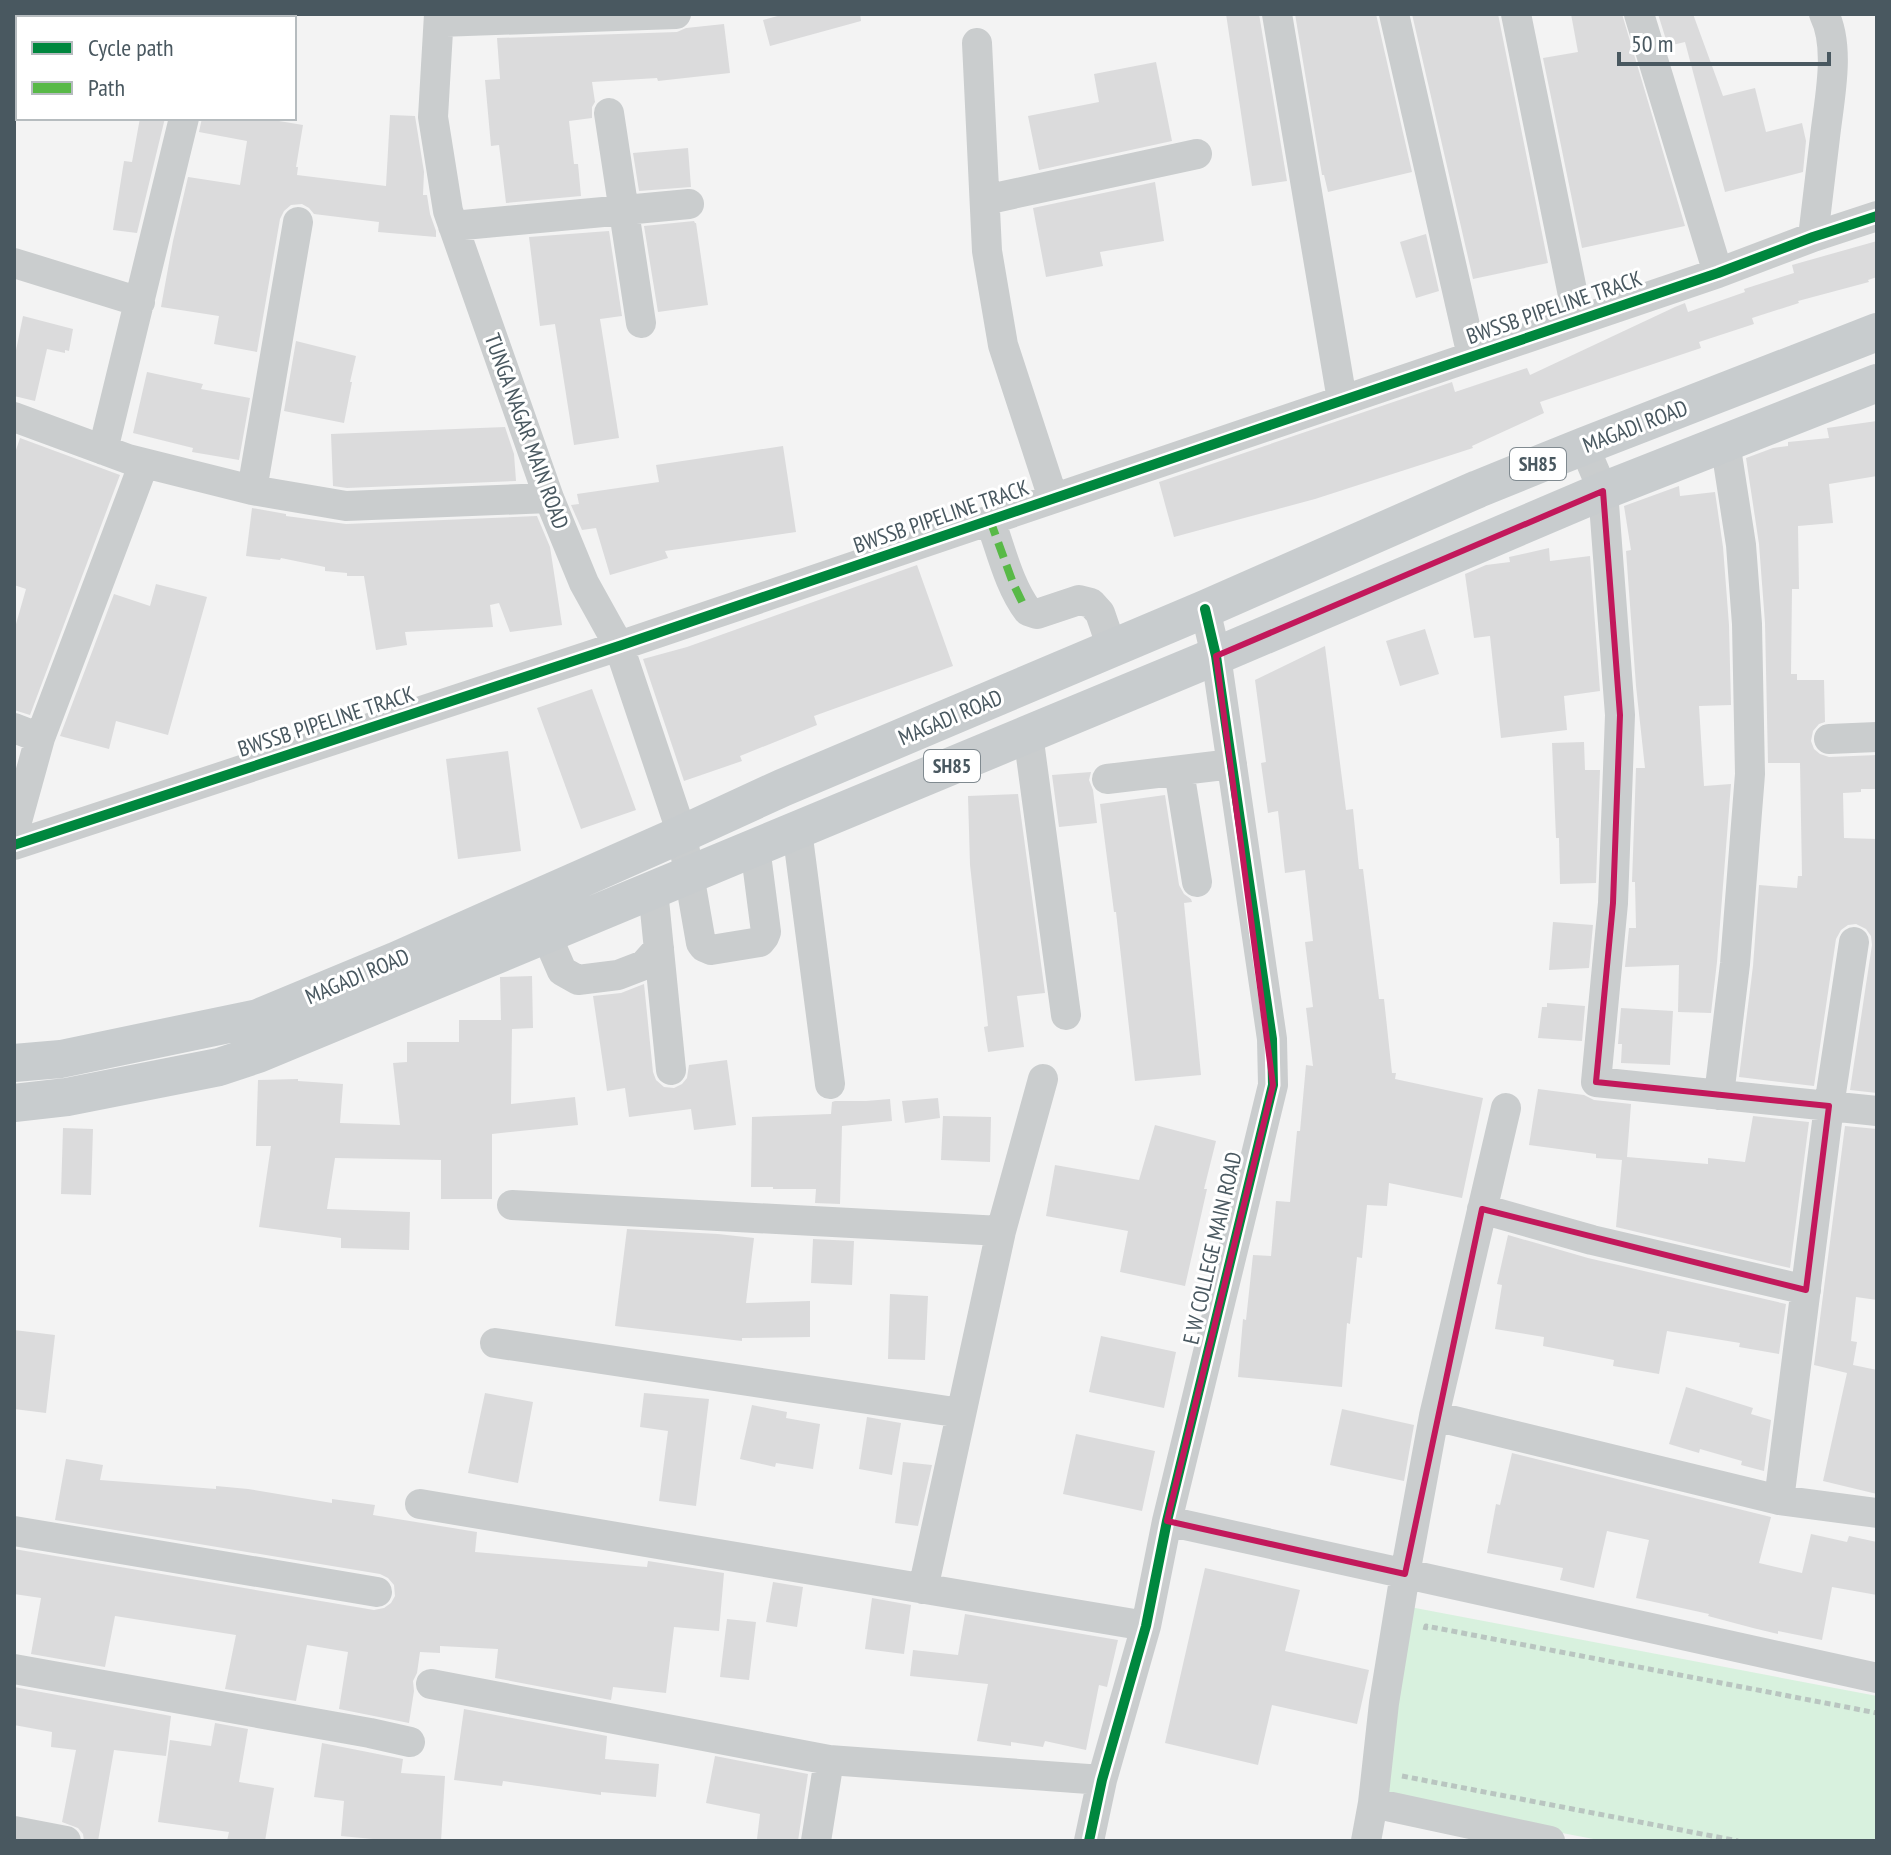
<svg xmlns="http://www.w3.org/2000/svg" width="1891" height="1855" viewBox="0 0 1891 1855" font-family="'PT Sans Narrow',sans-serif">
<rect width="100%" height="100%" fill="#f3f3f3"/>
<!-- green -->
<path fill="#d8f1de" d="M1410 1607 1877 1696V1841H1604L1373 1797Z"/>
<!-- building -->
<path fill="#dbdbdc" d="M785 14H860L861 21 770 46 763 20Z
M1226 14H1259L1287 181 1252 186Z
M1295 14H1376L1412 172 1328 192 1324 175H1322Z
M1412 14H1498L1548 263 1473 279Z
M1571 14H1622L1685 226 1582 248 1543 58 1578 52Z
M1658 14H1693L1723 96 1755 88 1766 132 1802 123 1806 141 1803 172 1725 192 1685 42 1668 46Z
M724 24 730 73 658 81 657 78 592 82 595 102 592 107V118L569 121 574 164H578L581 196 506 203 499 145 491 146 485 80 500 79 497 38 677 32 686 28Z
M1156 62 1172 141 1039 170 1028 116 1099 102 1094 74Z
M390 115 415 116 424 172 423 195H427L430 214 436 231V237L378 232 379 222 314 214 309 208 302 204 291 205 284 211 280 219 257 352 214 344 219 316 161 307 173 241 188 177 240 185 247 141 199 132 202 118H261L303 125 296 167H298L297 175 386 186Z
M140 118H165L137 233 113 230 124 161 132 162Z
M688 148 691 187 639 191 633 153Z
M1155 182 1164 241 1100 252 1103 266 1046 277 1033 208Z
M694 221 695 223H696L708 305 658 312 644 226Z
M609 231 622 316 600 319 619 438 574 445 555 324 540 326 529 237Z
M1426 234 1439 291 1416 298 1400 242Z
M1877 241V277L1868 280 1869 282 1798 301 1799 303 1752 318 1754 324 1699 342 1701 348 1540 402 1544 413 1472 446 1473 448 1315 499 1174 537 1159 482 1452 382 1455 392 1527 368 1530 375 1675 307 1685 303 1688 312 1745 292 1744 289 1794 273 1792 265Z
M23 316 73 329 69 351 65 350V353L47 349 35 401 14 396V360Z
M296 341 356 356 350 382H352L344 423 284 411Z
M147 372 203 384 201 389 250 398 239 460 192 452 193 448 133 433Z
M1877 421V476L1829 484 1833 523 1798 526 1799 589H1792L1791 674H1797V680H1824L1825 722 1819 724 1813 731 1811 741 1814 749 1820 754 1829 757 1877 755V789H1861V792L1843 793 1844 838 1877 839V1093L1850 1090 1872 945 1871 936 1866 929 1856 924 1848 925 1841 930 1836 939 1814 1086 1739 1077 1753 966 1759 885 1797 888 1798 876H1802L1800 763H1768L1765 623 1759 544 1746 458 1773 448 1788 446V442L1829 438 1827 428Z
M505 427 514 454 516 481 347 488 333 486 331 434Z
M20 438 120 475 30 715 14 710V631L26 589 14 585V456Z
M783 446 796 532 665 551 668 558 610 575 596 528 582 530 571 505 579 504 577 494 659 482 656 465Z
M1679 486 1680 496 1715 492 1723 547 1729 625 1731 705 1699 706 1704 786 1731 784 1717 962 1711 1013 1678 1012 1679 965 1625 967 1629 928H1636L1635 882H1632L1636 768H1645L1636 686 1626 551 1631 550 1624 506Z
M252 508 286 514V516L346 524 537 516 550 547 562 625 510 632 499 603 490 605 493 627 405 632 407 645 376 650 364 576H347V573L325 571V567L281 558 280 560 246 556Z
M1549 548 1550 561 1590 556 1600 691 1564 696 1567 730 1501 738 1490 636 1474 638 1465 574 1486 565 1510 562 1509 557Z
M917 565 953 666 814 716 817 725 740 756 742 761 684 781 643 659 687 647Z
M156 584 207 597 168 735 116 721 109 749 60 736 114 594 150 606Z
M1425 629 1439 674 1400 686 1386 641Z
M1325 646 1346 810 1353 809 1359 869H1363L1379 999H1384L1392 1073H1396L1395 1079 1483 1098 1462 1198 1389 1183 1387 1206 1367 1205 1362 1258 1357 1257 1350 1324 1347 1323 1342 1387 1238 1377 1243 1319 1246 1320 1253 1255 1271 1256 1276 1201 1290 1202 1297 1131H1300L1306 1065 1313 1066 1306 1008 1313 1007 1305 942 1313 941 1305 870 1285 873 1278 811 1268 813 1261 763 1266 762 1255 680Z
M592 689 636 810 581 829 537 708Z
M1584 742 1585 770H1600L1596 883 1560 884 1559 838H1556L1552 743Z
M508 751 521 851 458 859 446 759Z
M1091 772 1089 780 1093 790 1097 823 1059 827 1052 775Z
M1018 794 1045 993 1017 996 1024 1047 988 1052 984 1027 988 1026 970 865 968 796Z
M1165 795 1179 885 1184 894 1191 899 1192 902 1184 903 1201 1075 1135 1081 1116 912H1114L1100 804Z
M1553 922 1593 925 1589 968 1549 970Z
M532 976 533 1028 512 1029 511 1104 575 1097 578 1125 492 1134V1199H441V1160L335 1158 327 1209 410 1212 409 1250 341 1248V1238L259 1227 271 1146H256L258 1080 298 1079V1081L343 1084 340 1123 400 1125 393 1063 407 1062V1042H459V1020H501L500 977Z
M644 984 653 1072 656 1080 664 1087 674 1088 682 1084 687 1078 689 1065 727 1060 736 1125 694 1130 691 1109 629 1117 625 1088 607 1091 593 996 621 993Z
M1547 1003 1585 1006 1582 1041 1538 1038 1542 1007H1547Z
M1621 1008 1673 1011 1670 1065 1621 1063 1622 1044H1618Z
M1538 1089 1584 1095 1594 1100 1631 1104 1627 1157 1708 1164V1158L1745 1162 1753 1116 1809 1122 1790 1268 1616 1227 1622 1160 1596 1158V1154L1529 1145Z
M938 1098 940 1118 905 1123 902 1101Z
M890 1099 892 1121 842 1126 840 1204 815 1203 816 1189H773V1187H751L752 1117 831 1114 832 1102 835 1101H866Z
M943 1116 991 1117 990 1162 941 1160Z
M1155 1125 1216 1141 1204 1189H1207L1185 1286 1120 1272 1128 1231 1046 1216 1055 1165 1139 1180Z
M1845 1126 1877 1129V1300L1856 1297 1851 1341 1857 1342 1853 1365 1877 1370V1494L1823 1481 1847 1373 1814 1365Z
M63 1128 93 1129 91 1195 61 1194Z
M627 1229 718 1234 754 1238 746 1303 810 1301V1337L742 1338V1341L615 1326Z
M1508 1235 1588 1258 1786 1304 1779 1354 1739 1347 1740 1343 1667 1331 1659 1374 1613 1366 1614 1360 1543 1346 1544 1337 1495 1329 1502 1285 1497 1284Z
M813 1239 854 1241 852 1285 811 1283Z
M890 1294 928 1296 925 1360 888 1359Z
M14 1330 55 1335 46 1413 14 1409Z
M1101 1336 1176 1352 1164 1408 1089 1392Z
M1686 1387 1753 1408 1751 1414 1771 1420 1764 1471 1741 1465 1742 1461 1700 1449 1699 1453 1669 1444Z
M485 1393 533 1402 518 1483 468 1473Z
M644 1393 709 1399 696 1506 659 1501 668 1431 640 1427Z
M752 1405 787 1412 786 1418 820 1424 813 1469 776 1463 775 1467 740 1459Z
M1342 1409 1414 1425 1404 1481 1330 1465Z
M867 1417 901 1423 892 1475 859 1469Z
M1076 1434 1155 1451 1142 1511 1063 1494Z
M1512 1453 1771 1517 1759 1563 1802 1573 1811 1534 1847 1542 1849 1536 1877 1542V1595L1832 1587 1822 1640 1778 1631V1634L1753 1628 1708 1616 1709 1614 1636 1598 1649 1540 1607 1531 1594 1588 1560 1580 1563 1568 1487 1553 1496 1504 1500 1505Z
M66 1459 103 1465 100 1480 216 1489V1486L248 1489 332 1503V1499L375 1505 373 1515 477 1532 475 1552 647 1567 648 1561 724 1573 719 1631 674 1627 666 1693 613 1687 611 1700 495 1678 498 1649 440 1646V1653L420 1652 417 1673 413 1681 414 1691 409 1723 339 1709 348 1652 307 1645 296 1701 225 1689 236 1635 115 1616 105 1667 31 1654 41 1598 14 1594V1549L374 1610 384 1608 391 1603 395 1596 394 1585 388 1578 380 1574 55 1520Z
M903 1462 932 1465 918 1526 895 1523Z
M1205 1568 1300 1590 1285 1651 1369 1670 1357 1724 1272 1705 1258 1765 1165 1743Z
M773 1582 803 1587 797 1627 766 1622Z
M872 1598 911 1605 904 1654 865 1649Z
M965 1614 1118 1640 1107 1687 1099 1685 1086 1750 1045 1741 1043 1747 1011 1742V1746L977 1741 988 1684 910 1676 913 1650 958 1655Z
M727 1619 756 1622 749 1680 720 1677Z
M14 1687 171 1716 166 1756 114 1750 98 1841H84L83 1834 78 1828 62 1822 76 1750 51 1747 52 1732 14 1725Z
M464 1709 607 1736 605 1759 659 1764 656 1797 601 1792V1795L503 1781 502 1786 454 1780Z
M215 1723 248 1729 239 1782 274 1788 265 1841H227L229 1832 158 1822 170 1740 211 1746Z
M322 1743 403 1759 401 1773 445 1776 441 1841H394L341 1836 344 1801 314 1797Z
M715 1756 808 1774 798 1841 757 1839 760 1814 706 1803Z"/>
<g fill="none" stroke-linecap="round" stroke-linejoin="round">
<!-- path -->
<path stroke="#b9c5c0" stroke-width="5" stroke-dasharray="6 4" stroke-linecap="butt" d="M1425 1630 1426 1626 1877 1713
M1402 1776 1738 1841"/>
<!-- minor -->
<path stroke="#cacdce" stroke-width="30" d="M439 14 433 117 448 211 549 498 584 583 619 646 682 834 701 943 704 947 711 950 760 942 764 937 766 932 755 847
M1277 14 1342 400
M1394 14 1472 356
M1516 14 1578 320
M1639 14 1718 273
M208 18 209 14
M439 22 676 14
M977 43 987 251 1003 345 1053 498
M609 113 641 323
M985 200 1197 154
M453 226 689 204
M1813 237C1817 203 1821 170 1825 137 1829 100 1841 48 1824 14
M14 263 140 302
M14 417 128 459 252 490 346 506 549 498
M1584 446 1603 491 1620 715 1613 903 1596 1082 1877 1111
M103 450 184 118
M252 490 298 222
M990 520C1001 550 1009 586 1028 611L1037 614 1079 600 1091 603 1100 613 1112 648
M14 728 40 738 14 832
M1028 734 1066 1015
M40 738 144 463
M1829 739 1877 737
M1179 771 1197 882
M1107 779 1232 764
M797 830 830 1084
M14 845 619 646 1718 273 1813 237 1877 216
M653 890 671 1070
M546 934 562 971 578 980 618 975 644 965 659 948
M1719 1095 1735 964 1750 774 1747 624 1741 545 1725 442
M512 1205 1001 1231
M1482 1209 1592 1240 1806 1290
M495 1343 961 1413
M1434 1416 1779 1500 1877 1513
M1779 1500 1829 1106 1854 942
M420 1504 1146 1626
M1167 1521 1877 1678
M14 1531 377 1592
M923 1589 1001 1231 1043 1079
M14 1669 370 1733 410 1742
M431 1684 829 1760 1102 1780
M1373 1803 1550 1841
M14 1831 66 1841
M816 1841 829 1760
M1089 1841 1102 1780 1146 1626 1167 1521 1273 1085 1272 1039 1216 656 1205 609
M1366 1841 1373 1803 1384 1703 1405 1574 1434 1416 1506 1108"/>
<!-- major -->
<path stroke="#c8ccce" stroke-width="38" d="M14 1063 61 1059 258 1018 395 961 682 834 782 788 1205 609 1478 489 1584 446 1877 332
M14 1103 67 1097 219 1067 258 1054 1216 656 1603 491 1877 383"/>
<!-- quiet -->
<path stroke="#58b947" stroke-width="8" stroke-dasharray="16 8" stroke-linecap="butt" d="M990 520 1013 583 1025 608"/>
<!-- cycleway casing -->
<g stroke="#fff" stroke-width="15">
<path id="cycleway" d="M14 845 619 646 1718 273 1813 237 1877 216
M1089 1841 1102 1780 1146 1626 1167 1521 1273 1085 1272 1039 1216 656 1205 609"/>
</g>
<!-- cycleway -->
<use href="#cycleway" stroke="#00873e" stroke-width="10"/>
</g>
<!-- marked area -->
<path fill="none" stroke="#c2185b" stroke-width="6" stroke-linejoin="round" d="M1603 491 1620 715 1613 903 1596 1082 1829 1106 1806 1290 1482 1209 1405 1574 1167 1521 1273 1085 1216 656Z"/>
<g text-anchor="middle" stroke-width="6" stroke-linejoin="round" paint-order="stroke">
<!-- shield labels -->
<g fill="#fff" stroke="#808a90" stroke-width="2">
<rect x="1510" y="448" width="56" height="32" rx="6"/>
<rect x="924" y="750" width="56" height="32" rx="6"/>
</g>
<g font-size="20" font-weight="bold" fill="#495860">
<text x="1538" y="471">SH85</text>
<text x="952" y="773">SH85</text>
</g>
<!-- street labels -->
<g font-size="22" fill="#495860" stroke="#fff">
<text transform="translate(1554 307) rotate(-19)" y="8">BWSSB PIPELINE TRACK</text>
<text transform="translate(1635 426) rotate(-21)" y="8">MAGADI ROAD</text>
<text transform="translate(527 431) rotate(70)" y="8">TUNGA NAGAR MAIN ROAD</text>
<text transform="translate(941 516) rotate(-19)" y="8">BWSSB PIPELINE TRACK</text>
<text transform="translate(950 717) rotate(-23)" y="8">MAGADI ROAD</text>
<text transform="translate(326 721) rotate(-18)" y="8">BWSSB PIPELINE TRACK</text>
<text transform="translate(357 976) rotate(-23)" y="8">MAGADI ROAD</text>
<text transform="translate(1212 1248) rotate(-77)" y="8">E W COLLEGE MAIN ROAD</text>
</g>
</g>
<!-- border -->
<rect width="1891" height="1855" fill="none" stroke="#495860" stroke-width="32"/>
<!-- legend -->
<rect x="16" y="16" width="280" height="104" fill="#ffffff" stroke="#b6bcbf" stroke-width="2"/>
<rect x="32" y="42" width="40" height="12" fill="#00873e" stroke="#b6bcbf" stroke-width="2"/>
<text x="88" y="56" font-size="24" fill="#495860">Cycle path</text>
<rect x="32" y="82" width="40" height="12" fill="#58b947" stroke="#b6bcbf" stroke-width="2"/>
<text x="88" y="96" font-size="24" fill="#495860">Path</text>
<!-- scale -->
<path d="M1619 52v12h210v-12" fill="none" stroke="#495860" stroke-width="4"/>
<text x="1631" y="52" font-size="24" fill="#495860" stroke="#ffffff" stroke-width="6" paint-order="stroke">50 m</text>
</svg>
